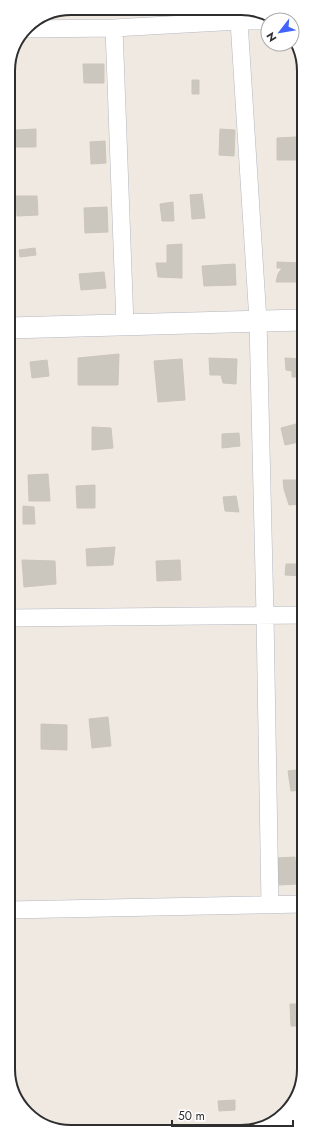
<svg xmlns="http://www.w3.org/2000/svg" width="312" height="1140" viewBox="0 0 312 1140" font-family="Jost,sans-serif">
<rect width="100%" height="100%" fill="#efe9e1"/>
<!-- building -->
<path fill="#cbc7bf" stroke="#cbc5ba" d="M83 64H104V83H84Z
M192 80H199V94H192Z
M36 129V147H16V130Z
M220 129 235 130 234 156 219 155Z
M296 137 297 160H277V138Z
M105 141 106 163 91 164 90 142Z
M202 194 205 218 192 219 190 195Z
M16 196H37L38 215 17 216Z
M173 202 174 221H162L160 204Z
M107 207 108 232 85 233 84 208Z
M182 244V278L158 277 156 263H167V245Z
M35 248 36 255 20 257 19 250Z
M277 262 303 263 304 269 296 270V272L304 273 303 282H276L278 274 282 268H277Z
M235 264 236 285 204 286 202 266Z
M104 272 106 288 81 290 79 274Z
M119 354 118 385H78V358Z
M209 358 237 359 236 384 223 383 221 375H210Z
M285 358 303 359V377H292V371L286 370Z
M182 359 185 400 158 402 154 361Z
M47 360 49 376 32 378 30 362Z
M296 424 299 442 285 445 281 428Z
M92 427 111 428 113 448 92 450Z
M239 433 240 446 222 448V434Z
M48 474 50 501H29L28 475Z
M283 480H296L301 504 289 505 284 489Z
M95 485V508H77L76 486Z
M236 496 239 512 225 511 223 497Z
M23 506 34 507 35 524H23Z
M115 547 113 565 87 566 86 549Z
M22 560 55 561 56 584 24 587Z
M180 560 181 580 157 581 156 561Z
M286 564H304V576L285 575Z
M108 717 111 746 92 748 89 719Z
M41 724 67 725V750L41 749Z
M304 769V790L291 791 288 771Z
M295 857 297 884 279 885 277 858Z
M290 1004H304V1026H291Z
M235 1100V1110L219 1111 218 1101Z
M190 1128V1131H175V1129Z"/>
<g fill="none" stroke-linecap="round" stroke-linejoin="round">
<!-- minor casing -->
<g stroke="#b4b7c1" stroke-width="18">
<path id="minor" d="M239 21 258 321 265 615 270 905
M114 28 125 325
M26 29 114 28 239 21H268
M8 618 304 615
M9 910 304 904"/>
</g>
<!-- tertiary casing -->
<g stroke="#b4b7c1" stroke-width="22">
<path id="tertiary" d="M8 328 304 320"/>
</g>
<!-- minor -->
<use href="#minor" stroke="#fff" stroke-width="17"/>
<!-- tertiary -->
<use href="#tertiary" stroke="#fff" stroke-width="21"/>
</g>
<!-- crop -->
<path d="M0 0H312V1140H0ZM71 15H241A56 56 0 0 1 297 71V1069A56 56 0 0 1 241 1125H71A56 56 0 0 1 15 1069V71A56 56 0 0 1 71 15Z" fill="#fff" fill-rule="evenodd"/>
<path fill="none" stroke="#2e2e2e" stroke-width="2" d="M71 15H241A56 56 0 0 1 297 71V1069A56 56 0 0 1 241 1125H71A56 56 0 0 1 15 1069V71A56 56 0 0 1 71 15Z"/>
<!-- north arrow -->
<g transform="translate(280 32) rotate(239)"><circle r="19" fill="#ffffff" stroke="#ababab"/>
<path d="M0-3L7 15L0 10L-7 15Z" fill="#4264fb"/>
<text y="-6" font-size="11" font-weight="bold" text-anchor="middle" fill="#2e2e2e">N</text>
</g>
<!-- scale -->
<path d="M172 1120v6h121v-6" fill="none" stroke="#2e2e2e" stroke-width="2"/>
<text x="178" y="1120" font-size="12" fill="#2e2e2e" stroke="#ffffff" stroke-width="3" paint-order="stroke">50 m</text>
</svg>
